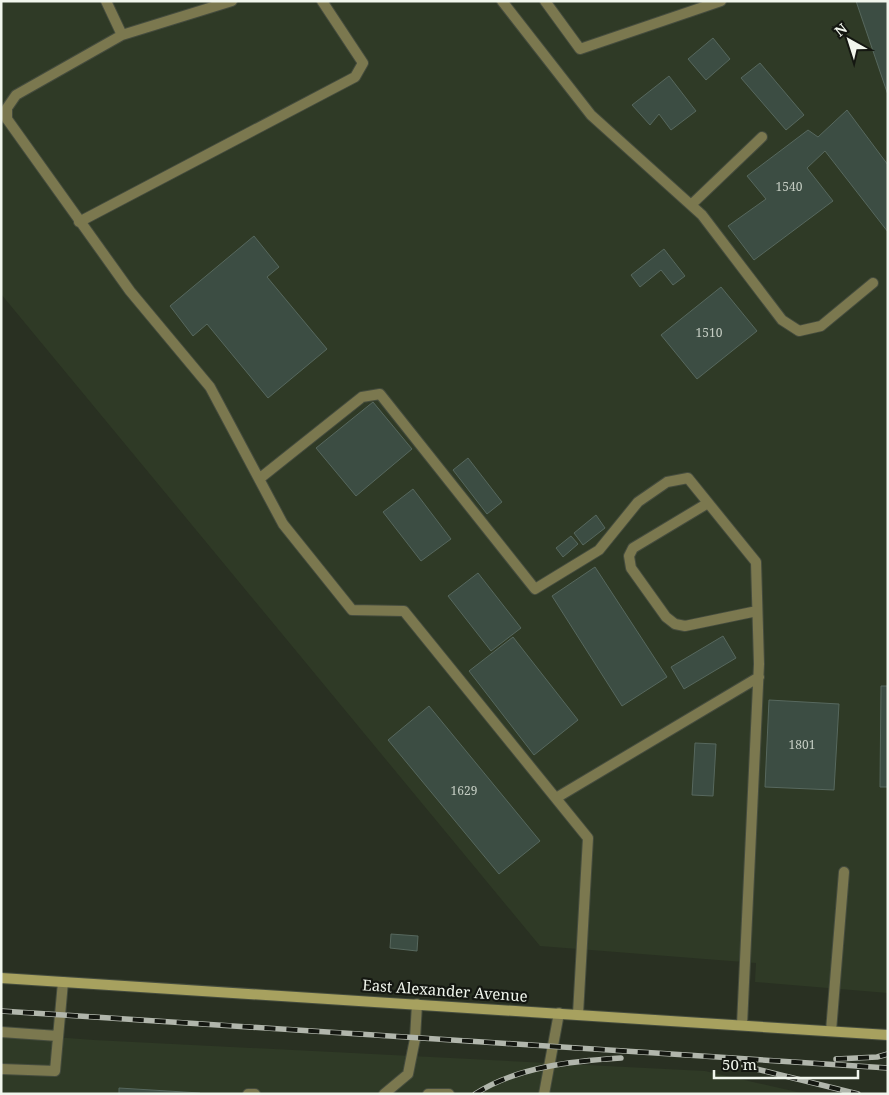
<svg xmlns="http://www.w3.org/2000/svg" width="889" height="1095" viewBox="0 0 889 1095" font-family="'Noto Serif',serif">
<rect width="100%" height="100%" fill="#293022"/>
<!-- built -->
<path fill="#2f3a26" d="M1 1H888V993L755 982 756 963 540 946 1 294Z
M1 1033 94 1040 705 1071 806 1094H1Z"/>
<!-- building -->
<path fill="#3c4d43" stroke="#57685e" d="M856 1H888V95Z
M713 38 730 59 706 80 688 59Z
M760 63 804 115 786 130 741 78Z
M669 76 696 111 671 130 659 114 650 125 632 105Z
M847 110 888 165V232L825 151 807 168 833 201 754 260 728 226 766 199 747 176 808 130 818 137Z
M254 236 279 267 267 277 327 349 268 398 207 324 193 336 170 306Z
M664 249 685 276 673 285 661 270 640 287 631 275Z
M721 287 757 331 697 379 661 335Z
M373 402 412 449 356 496 316 448Z
M468 458 502 502 487 514 453 470Z
M413 489 451 539 421 561 383 512Z
M596 515 605 528 583 545 574 533Z
M571 536 578 544 563 557 556 548Z
M595 567 667 677 622 706 552 596Z
M478 573 521 628 491 651 448 596Z
M723 636 736 658 684 689 671 667Z
M513 637 578 720 534 755 469 671Z
M881 686H888V787H880Z
M769 700 839 704 834 790 765 787Z
M429 706 540 841 499 874 388 740Z
M695 743 716 744 713 796 692 795Z
M391 934 418 936 417 951 390 948Z
M119 1088 200 1093V1094H119Z"/>
<g fill="none" stroke-linecap="round" stroke-linejoin="round">
<!-- lane casing -->
<g stroke="#454c3e" stroke-width="12">
<path id="lane" d="M106 1 122 35 16 95 7 108V119L130 291 210 387 283 524 352 610 404 611 588 838 578 1014
M502 1 591 115 702 215 782 320 799 331 821 326 873 283
M545 1 580 49 721 1
M122 35 232 1
M692 204 762 137
M79 222 355 77 363 63 322 1
M259 479 362 397 380 394 535 589 599 550 638 502 667 482 688 478 756 562 759 664 742 1025
M708 503 633 548 629 556 631 568 666 617 675 624 685 626 757 611
M556 798 759 677
M831 1031 844 872
M1 1032 58 1036
M1 1069 55 1071 63 982
M248 1094H255
M384 1094 408 1074 415 1039 417 1004
M428 1094H449
M544 1094 559 1013"/>
</g>
<!-- secondary casing -->
<g stroke="#454c3e" stroke-width="12">
<path id="secondary" d="M1 978 888 1035"/>
</g>
<!-- lane -->
<use href="#lane" stroke="#7b784f" stroke-width="10"/>
<!-- secondary -->
<use href="#secondary" stroke="#a7a15f" stroke-width="10"/>
<!-- rail casing -->
<g stroke="#b1b6ac" stroke-width="5.5">
<path id="rail" d="M1 1011 888 1068
M836 1059 877 1057 888 1054
M744 1066 858 1094
M475 1094C517 1067 572 1061 621 1058"/>
</g>
<!-- rail -->
<use href="#rail" stroke="#141711" stroke-width="4" stroke-dasharray="11" stroke-linecap="butt"/>
</g>
<g text-anchor="middle" stroke-width="4.5" stroke-linejoin="round" paint-order="stroke">
<!-- number labels -->
<g font-size="12" fill="#c4ccc2">
<text x="789" y="191">1540</text>
<text x="709" y="337">1510</text>
<text x="802" y="749">1801</text>
<text x="464" y="795">1629</text>
</g>
<!-- street labels -->
<g font-size="15" fill="#f1f6ed" stroke="#141711">
<text transform="translate(445 991) rotate(4)" y="5">East Alexander Avenue</text>
</g>
</g>
<!-- border -->
<rect width="889" height="1095" fill="none" stroke="#f1f6ed" stroke-width="5"/>
<!-- north arrow -->
<g transform="translate(849 40) rotate(321)" stroke="#141711" stroke-width="4" paint-order="stroke">
<path d="M0-4L9 19L0 12L-9 19Z" fill="#f1f6ed"/>
<text y="-8" font-size="14" font-weight="bold" text-anchor="middle" fill="#f1f6ed">N</text>
</g>
<!-- scale -->
<path d="M714 1070v8h144v-8" fill="none" stroke="#f1f6ed" stroke-width="2.5"/>
<text x="722" y="1070" font-size="15" fill="#f1f6ed" stroke="#141711" stroke-width="4" paint-order="stroke">50 m</text>
</svg>
